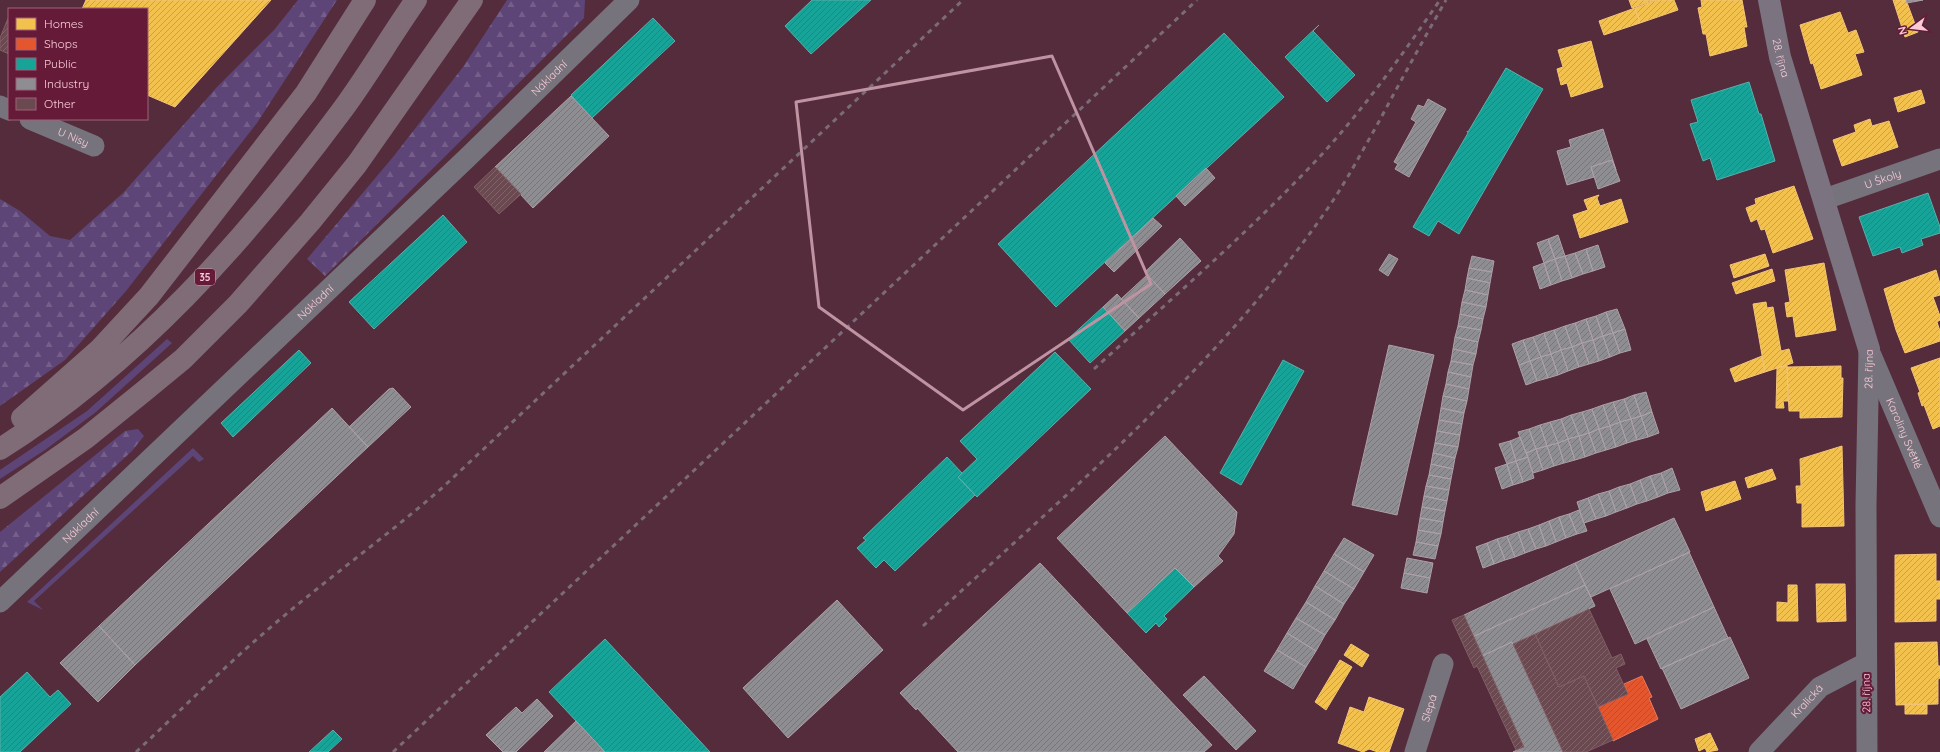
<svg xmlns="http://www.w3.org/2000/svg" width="1940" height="752" viewBox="0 0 1940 752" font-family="Quicksand,sans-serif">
<defs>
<pattern id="forest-firs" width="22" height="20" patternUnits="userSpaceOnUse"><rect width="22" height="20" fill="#5d4578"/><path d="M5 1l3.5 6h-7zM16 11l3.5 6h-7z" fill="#755e8a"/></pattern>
<pattern id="homes-hatch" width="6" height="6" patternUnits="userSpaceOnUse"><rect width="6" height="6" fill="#f2c14e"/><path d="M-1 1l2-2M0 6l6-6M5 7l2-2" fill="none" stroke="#c8a04a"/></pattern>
<pattern id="shops-hatch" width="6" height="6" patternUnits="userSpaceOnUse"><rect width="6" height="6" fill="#e4572e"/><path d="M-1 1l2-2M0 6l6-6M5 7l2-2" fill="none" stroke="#b64f33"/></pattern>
<pattern id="public-hatch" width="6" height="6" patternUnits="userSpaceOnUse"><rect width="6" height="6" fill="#17a398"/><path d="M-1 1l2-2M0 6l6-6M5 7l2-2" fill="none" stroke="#27847e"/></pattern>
<pattern id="industry-hatch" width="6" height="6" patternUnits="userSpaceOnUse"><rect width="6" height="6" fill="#8d8d92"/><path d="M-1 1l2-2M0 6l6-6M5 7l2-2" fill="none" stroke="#797579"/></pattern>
<pattern id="building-hatch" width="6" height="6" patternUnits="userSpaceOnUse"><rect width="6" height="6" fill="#6b4950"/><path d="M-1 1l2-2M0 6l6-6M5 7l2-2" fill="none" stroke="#816268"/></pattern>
</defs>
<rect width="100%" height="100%" fill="#542c3c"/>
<!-- green -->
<path fill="#5d4578" d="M167 339 172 343 96 412 45 450 0 479V470L87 411Z
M193 448 204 459 199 462 193 456 34 601 43 610 27 602Z"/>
<!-- forest -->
<path fill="url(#forest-firs)" d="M298 0H337L257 123 126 291 65 360 0 406V199L20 211 50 236 70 240 123 193 217 87 274 30Z
M507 0H585L584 18 325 276 307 259 393 157 463 67Z
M138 429 144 436 132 451 0 572V532L125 431Z"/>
<!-- homes -->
<path fill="url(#homes-hatch)" stroke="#f4c477" d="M86 0H271L175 107 147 95V9H82Z
M1629 0H1655L1632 8Z
M1657 0H1674L1678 10 1640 23 1635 8Z
M1701 0H1742L1747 27H1744L1747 46 1710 56 1706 34H1703L1698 8 1702 7Z
M1893 0H1906L1918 32 1905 37Z
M1635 8 1640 23 1604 35 1599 21Z
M1840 12 1848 33 1856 30 1864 52 1855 54 1862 75 1821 89 1813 63 1811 64 1800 25Z
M1591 41 1603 87 1571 97 1567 83 1561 85 1557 69 1563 67 1558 50Z
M1921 90 1925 103 1898 112 1894 98Z
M1870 119 1872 126 1889 121 1898 147 1842 166 1833 140 1856 132 1854 125Z
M1794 186 1813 239 1773 253 1765 229 1761 230 1757 219 1751 222 1746 208 1756 204 1755 199Z
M1599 195 1597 198 1600 206 1621 199 1628 222 1580 238 1573 215 1588 210 1584 200Z
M1765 254 1769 266 1734 278 1730 265Z
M1824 263 1836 330 1796 337 1793 316 1787 317 1785 303 1790 302 1785 270Z
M1772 269 1775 281 1736 294 1732 283Z
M1936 270 1940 284V295L1933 297 1940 316V320L1937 322 1940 331V341L1905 353 1896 330 1884 289Z
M1766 302 1767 308 1773 307 1781 351 1789 349 1793 363 1765 372 1753 304Z
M1762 356 1765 372 1735 382 1730 369Z
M1940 358V426L1933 429 1924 405 1922 406 1918 393 1920 392 1911 368Z
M1787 365 1788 401H1783L1784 408H1776L1777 368Z
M1841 366V378H1843L1842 417 1800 418V411H1789L1787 367Z
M1842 446 1844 526 1802 527V503H1797L1796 486H1801L1800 459Z
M1772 469 1776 479 1748 488 1745 478Z
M1735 481 1741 499 1706 511 1701 492Z
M1936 554V581H1940V599H1936V621L1895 622V555Z
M1816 584H1845L1846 621 1817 622Z
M1788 585H1797L1798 621H1777V602L1788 603Z
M1937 642 1938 666H1940V678L1938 679V704L1896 705 1895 643Z
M1351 644 1369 655 1362 667 1344 655Z
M1340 660 1352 667 1326 710 1315 702Z
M1369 697 1404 709 1389 752H1378L1369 749 1363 752 1338 743 1350 707 1364 712Z
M1905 704H1927V714H1905Z
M1710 733 1718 750 1707 752 1705 748 1699 751 1695 739Z"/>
<!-- shops -->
<path fill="url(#shops-hatch)" stroke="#ea7a61" d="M1642 676 1652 697 1649 698 1658 719 1613 741 1598 707 1628 694 1624 684Z"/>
<!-- public -->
<path fill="url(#public-hatch)" stroke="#5bafab" d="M812 0H871L811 54 785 26Z
M653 18 675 41 592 118 571 95Z
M1319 25 1313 31 1355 75 1327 102 1285 57Z
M1224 33 1284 97 1056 307 998 244Z
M1506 68 1543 89 1459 234 1438 221 1429 236 1413 227 1468 133 1467 131 1468 132Z
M1749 82 1759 114H1761L1775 161 1717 180 1710 158 1703 161 1690 124 1698 122 1691 100Z
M1928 193 1940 227V233L1921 239 1923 245 1902 253 1900 247 1873 256 1859 217Z
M443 215 467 242 374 329 349 302Z
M1103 307 1125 331 1090 363 1068 339Z
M299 350 311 363 233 437 221 423Z
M1055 352 1091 389 977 497 958 477 977 459 960 441Z
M1283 360 1304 371 1241 485 1220 473Z
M947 457 962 473 958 477 975 495 895 571 884 560 876 568 857 548 866 540 863 538Z
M1175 568 1194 587 1164 616 1167 619 1159 627 1156 623 1146 633 1127 613Z
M605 639 649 686 710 752H605L549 692Z
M27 672 50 697 58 690 71 704 20 752H0V697Z
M333 730 342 739 328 752H309Z"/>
<!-- industry -->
<path fill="url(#industry-hatch)" stroke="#ada0a7" d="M1906 0H1923L1907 3Z
M571 96 609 136 533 208 495 167Z
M1428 99 1446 109 1409 177 1395 169 1398 164 1394 162 1416 122 1411 119 1418 105 1424 107Z
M1603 129 1616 170 1612 160 1591 167 1594 177 1567 185 1557 151 1571 147 1569 140Z
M1612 160 1620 181 1598 189 1591 167Z
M1206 168 1215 178 1185 206 1176 196Z
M1153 218 1162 226 1114 272 1105 263Z
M1558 235 1565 256 1555 259 1548 239Z
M1180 238 1201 261 1165 294 1145 272Z
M1548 239 1555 259 1544 263 1537 243Z
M1598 245 1605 267 1593 271 1586 249Z
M1586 249 1593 271 1583 274 1575 253Z
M1575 253 1583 274 1572 278 1565 256Z
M1389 254 1398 259 1388 276 1379 270Z
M1472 256 1494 261 1492 272 1469 268Z
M1565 256 1572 278 1562 281 1555 259Z
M1555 259 1562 281 1551 285 1544 263Z
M1544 263 1551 285 1540 289 1533 267Z
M1469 268 1492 272 1490 283 1467 278Z
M1147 275 1165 294 1139 318 1121 299Z
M1467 278 1490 283 1488 295 1465 290Z
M1465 290 1488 295 1486 307 1462 302Z
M1117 294 1139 318 1125 331 1103 307Z
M1462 302 1486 307 1483 319 1460 314Z
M1617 309 1625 329 1613 333 1606 312Z
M1606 312 1613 333 1603 336 1596 316Z
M1460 314 1483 319 1481 330 1458 326Z
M1596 316 1603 336 1593 340 1586 319Z
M1586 319 1593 340 1582 343 1575 323Z
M1575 323 1582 343 1572 347 1565 326Z
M1458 326 1481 330 1478 342 1455 337Z
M1565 326 1572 347 1561 350 1554 330Z
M1625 329 1631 350 1620 353 1613 333Z
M1554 330 1561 350 1551 354 1544 333Z
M1544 333 1551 354 1541 357 1533 337Z
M1613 333 1620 353 1610 357 1603 336Z
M1603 336 1610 357 1599 361 1593 340Z
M1455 337 1478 342 1476 354 1453 349Z
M1533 337 1541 357 1530 361 1523 340Z
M1523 340 1530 361 1519 365 1512 344Z
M1593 340 1599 361 1589 364 1582 343Z
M1582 343 1589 364 1579 367 1572 347Z
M1389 345 1434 355 1397 515 1352 505Z
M1572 347 1579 367 1568 371 1561 350Z
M1453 349 1476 354 1473 365 1451 361Z
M1561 350 1568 371 1558 375 1551 354Z
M1551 354 1558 375 1548 378 1541 357Z
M1541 357 1548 378 1537 381 1530 361Z
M1451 361 1473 365 1471 377 1448 372Z
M1530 361 1537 381 1526 385 1519 365Z
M1448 372 1471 377 1469 389 1446 384Z
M1446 384 1469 389 1467 401 1443 396Z
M393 388 411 407 368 447 349 427 389 389Z
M1646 392 1652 412 1641 416 1634 395Z
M1634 395 1641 416 1631 419 1624 399Z
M1443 396 1467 401 1464 413 1441 408Z
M1624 399 1631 419 1620 422 1613 402Z
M1613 402 1620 422 1610 426 1603 405Z
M1603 405 1610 426 1599 429 1592 409Z
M332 408 368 447 135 665 99 626Z
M1441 408 1464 413 1462 424 1439 420Z
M1592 409 1599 429 1589 433 1582 412Z
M1582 412 1589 433 1579 436 1571 415Z
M1652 412 1659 433 1648 437 1641 416Z
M1571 415 1579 436 1568 439 1561 419Z
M1641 416 1648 437 1637 440 1631 419Z
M1561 419 1568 439 1558 443 1550 422Z
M1631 419 1637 440 1627 443 1620 422Z
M1439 420 1462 424 1460 435 1437 431Z
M1550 422 1558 443 1547 446 1540 425Z
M1620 422 1627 443 1616 447 1610 426Z
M1540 425 1547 446 1536 449 1529 429Z
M1610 426 1616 447 1606 450 1599 429Z
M1529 429 1536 449 1526 453 1518 432Z
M1599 429 1606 450 1596 453 1589 433Z
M1437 431 1460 435 1458 447 1435 443Z
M1589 433 1596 453 1585 457 1579 436Z
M1165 436 1237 512 1234 534 1218 556 1223 561 1194 587 1175 568 1127 613 1057 538Z
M1579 436 1585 457 1575 460 1568 439Z
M1520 437 1528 457 1516 461 1510 441Z
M1568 439 1575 460 1564 463 1558 443Z
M1510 441 1516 461 1507 464 1499 444Z
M1435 443 1458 447 1455 458 1433 453Z
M1558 443 1564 463 1554 466 1547 446Z
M1547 446 1554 466 1543 470 1536 449Z
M1536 449 1543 470 1533 473 1526 453Z
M1433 453 1455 458 1453 469 1431 464Z
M1528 457 1534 478 1523 482 1516 461Z
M1516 461 1523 482 1513 485 1507 464Z
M1431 464 1453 469 1451 479 1429 475Z
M1507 464 1513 485 1502 489 1495 468Z
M1672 468 1680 490 1668 493 1661 473Z
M1661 473 1668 493 1658 497 1650 476Z
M1429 475 1451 479 1449 490 1426 486Z
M1650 476 1658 497 1647 501 1640 480Z
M1640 480 1647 501 1637 504 1630 484Z
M1630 484 1637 504 1627 508 1619 487Z
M1426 486 1449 490 1447 501 1424 496Z
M1619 487 1627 508 1616 512 1609 491Z
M1609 491 1616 512 1606 516 1598 494Z
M1598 494 1606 516 1596 519 1588 498Z
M1424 496 1447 501 1445 511 1422 507Z
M1588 498 1596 519 1584 523 1577 502Z
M1422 507 1445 511 1443 522 1420 518Z
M1579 510 1587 531 1577 534 1569 514Z
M1569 514 1577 534 1566 538 1559 517Z
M1559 517 1566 538 1556 542 1549 521Z
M1420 518 1443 522 1441 534 1418 530Z
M1674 518 1690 552 1591 597 1575 563Z
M1549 521 1556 542 1546 546 1539 525Z
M1539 525 1546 546 1536 549 1528 529Z
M1528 529 1536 549 1525 553 1518 532Z
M1418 530 1441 534 1438 546 1416 542Z
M1518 532 1525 553 1515 557 1507 536Z
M1507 536 1515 557 1505 560 1497 539Z
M1344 538 1374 555 1364 572 1334 554Z
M1497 539 1505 560 1494 564 1487 543Z
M1416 542 1438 546 1435 559 1413 555Z
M1487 543 1494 564 1483 568 1476 547Z
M1689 552 1714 607 1635 644 1610 589Z
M1334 554 1364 572 1354 589 1324 571Z
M1407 558 1433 563 1430 578 1404 573Z
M1040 563 1212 745 1204 752H958L917 708 916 710 900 693Z
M1575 563 1585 585 1474 636 1464 615Z
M1324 571 1354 589 1344 604 1315 586Z
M1404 573 1430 578 1427 593 1401 588Z
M1585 585 1595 606 1513 644 1512 642 1482 656 1473 637Z
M1315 586 1344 604 1335 620 1306 602Z
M837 600 883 650 788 738 743 688Z
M1306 602 1335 620 1325 635 1296 618Z
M1714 607 1728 638 1661 669 1647 639Z
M1296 618 1325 635 1316 651 1287 633Z
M99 626 135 665 98 702 60 663Z
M1287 633 1316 651 1306 667 1277 650Z
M1730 637 1749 678 1681 709 1662 668Z
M1512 642 1513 644 1563 752H1513L1524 747 1482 656Z
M1277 650 1306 667 1293 689 1264 671Z
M1204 676 1256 731 1236 750 1183 695Z
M537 699 553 716 516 752H503L486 735 516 707 522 713Z
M576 721 605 752H544Z"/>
<!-- building -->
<path fill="url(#building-hatch)" stroke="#815e65" d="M9 16V54L0 50V38Z
M495 167 521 194 499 214 474 187Z
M1589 609 1612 658 1621 654 1625 664 1616 668 1628 694 1598 707 1584 676 1559 687 1535 634Z
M1464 615 1524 747 1516 750 1477 666 1474 668 1452 620Z
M1535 634 1559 687 1584 676 1613 740 1586 752H1563L1513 644Z"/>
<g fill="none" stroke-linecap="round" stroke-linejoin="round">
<!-- street -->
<g stroke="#77737d" stroke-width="21">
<path d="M0 106 9 110"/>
<path id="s1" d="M30 119 94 146"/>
<path id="s2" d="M1825 199 1940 159"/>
<path id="s3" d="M1871 355 1940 517"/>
<path id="s4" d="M0 602 468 157 629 0"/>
<path id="s5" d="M1415 752 1443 664"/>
<path id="s6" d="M1759 752 1820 687 1866 663"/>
<path id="s7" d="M1867 752 1866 505 1869 349"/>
</g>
<!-- secondary -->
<path stroke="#7b7380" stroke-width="22" id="s8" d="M1769 0 1780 57 1869 349"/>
<!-- highway -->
<path stroke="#7f6c76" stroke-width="22" d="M22 418 100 349 149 296 306 93 365 0
M0 449C136 363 245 241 340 113 367 77 390 37 416 0
M0 498 86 438 143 392 183 359 238 304 310 222 357 164 472 0"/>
<!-- rail -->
<path stroke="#7b6b76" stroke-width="3" stroke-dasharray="5 5" stroke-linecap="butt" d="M1094 369C1167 303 1242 238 1310 167 1359 116 1400 58 1440 0
M923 626C1066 494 1219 367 1330 205 1347 180 1361 153 1376 127 1399 84 1422 42 1446 0
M136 752C181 710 225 666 272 626 328 578 387 536 442 488L963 0
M393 752 1197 0"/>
</g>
<!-- marked area -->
<path fill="none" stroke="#bf93a1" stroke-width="3" stroke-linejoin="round" d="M1052 56 1151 284 963 410 819 307 796 102Z"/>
<g text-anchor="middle" stroke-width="4" stroke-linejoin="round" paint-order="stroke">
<!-- shield labels -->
<rect fill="#651b38" stroke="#cd96a7" stroke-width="1" x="195" y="269" width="20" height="16" rx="3"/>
<g font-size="10" font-weight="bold" fill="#f9cbd7">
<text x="205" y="281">35</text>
</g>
<!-- street labels -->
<g font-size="11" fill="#f9cbd7" stroke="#651b38">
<text dy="4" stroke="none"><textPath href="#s8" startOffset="59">28. října</textPath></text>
<text dy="4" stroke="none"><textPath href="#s4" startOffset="759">Nákladní</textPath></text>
<text dy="4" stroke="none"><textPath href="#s1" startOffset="47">U Nisy</textPath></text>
<text dy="4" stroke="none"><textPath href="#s2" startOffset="61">U Školy</textPath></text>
<text dy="4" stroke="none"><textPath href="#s4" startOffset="435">Nákladní</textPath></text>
<text dy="4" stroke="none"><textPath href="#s7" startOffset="383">28. října</textPath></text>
<text dy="4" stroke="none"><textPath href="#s3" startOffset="85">Karoliny Světlé</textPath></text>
<text dy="4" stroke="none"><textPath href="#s4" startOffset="111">Nákladní</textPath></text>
<text transform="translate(1866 693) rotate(-91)" y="4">28. října</text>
<text dy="4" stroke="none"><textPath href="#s6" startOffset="70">Kralická</textPath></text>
<text dy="4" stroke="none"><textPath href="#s5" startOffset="46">Slepá</textPath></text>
</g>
</g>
<!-- legend -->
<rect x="8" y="8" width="140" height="112" fill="#651b38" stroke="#a06178"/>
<rect x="16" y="18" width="20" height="12" fill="#f2c14e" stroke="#a06178"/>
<text x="44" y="28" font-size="12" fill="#f9cbd7">Homes</text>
<rect x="16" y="38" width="20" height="12" fill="#e4572e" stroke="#a06178"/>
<text x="44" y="48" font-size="12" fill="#f9cbd7">Shops</text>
<rect x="16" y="58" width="20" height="12" fill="#17a398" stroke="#a06178"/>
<text x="44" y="68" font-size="12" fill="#f9cbd7">Public</text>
<rect x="16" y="78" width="20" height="12" fill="#8d8d92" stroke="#a06178"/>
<text x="44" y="88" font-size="12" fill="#f9cbd7">Industry</text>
<rect x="16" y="98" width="20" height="12" fill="#6b4950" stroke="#a06178"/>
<text x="44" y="108" font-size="12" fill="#f9cbd7">Other</text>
<!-- north arrow -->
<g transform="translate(1912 28) rotate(255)" stroke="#651b38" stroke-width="3" paint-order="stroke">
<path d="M0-3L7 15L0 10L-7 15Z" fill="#f9cbd7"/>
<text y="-6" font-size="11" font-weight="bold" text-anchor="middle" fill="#f9cbd7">N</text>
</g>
</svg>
